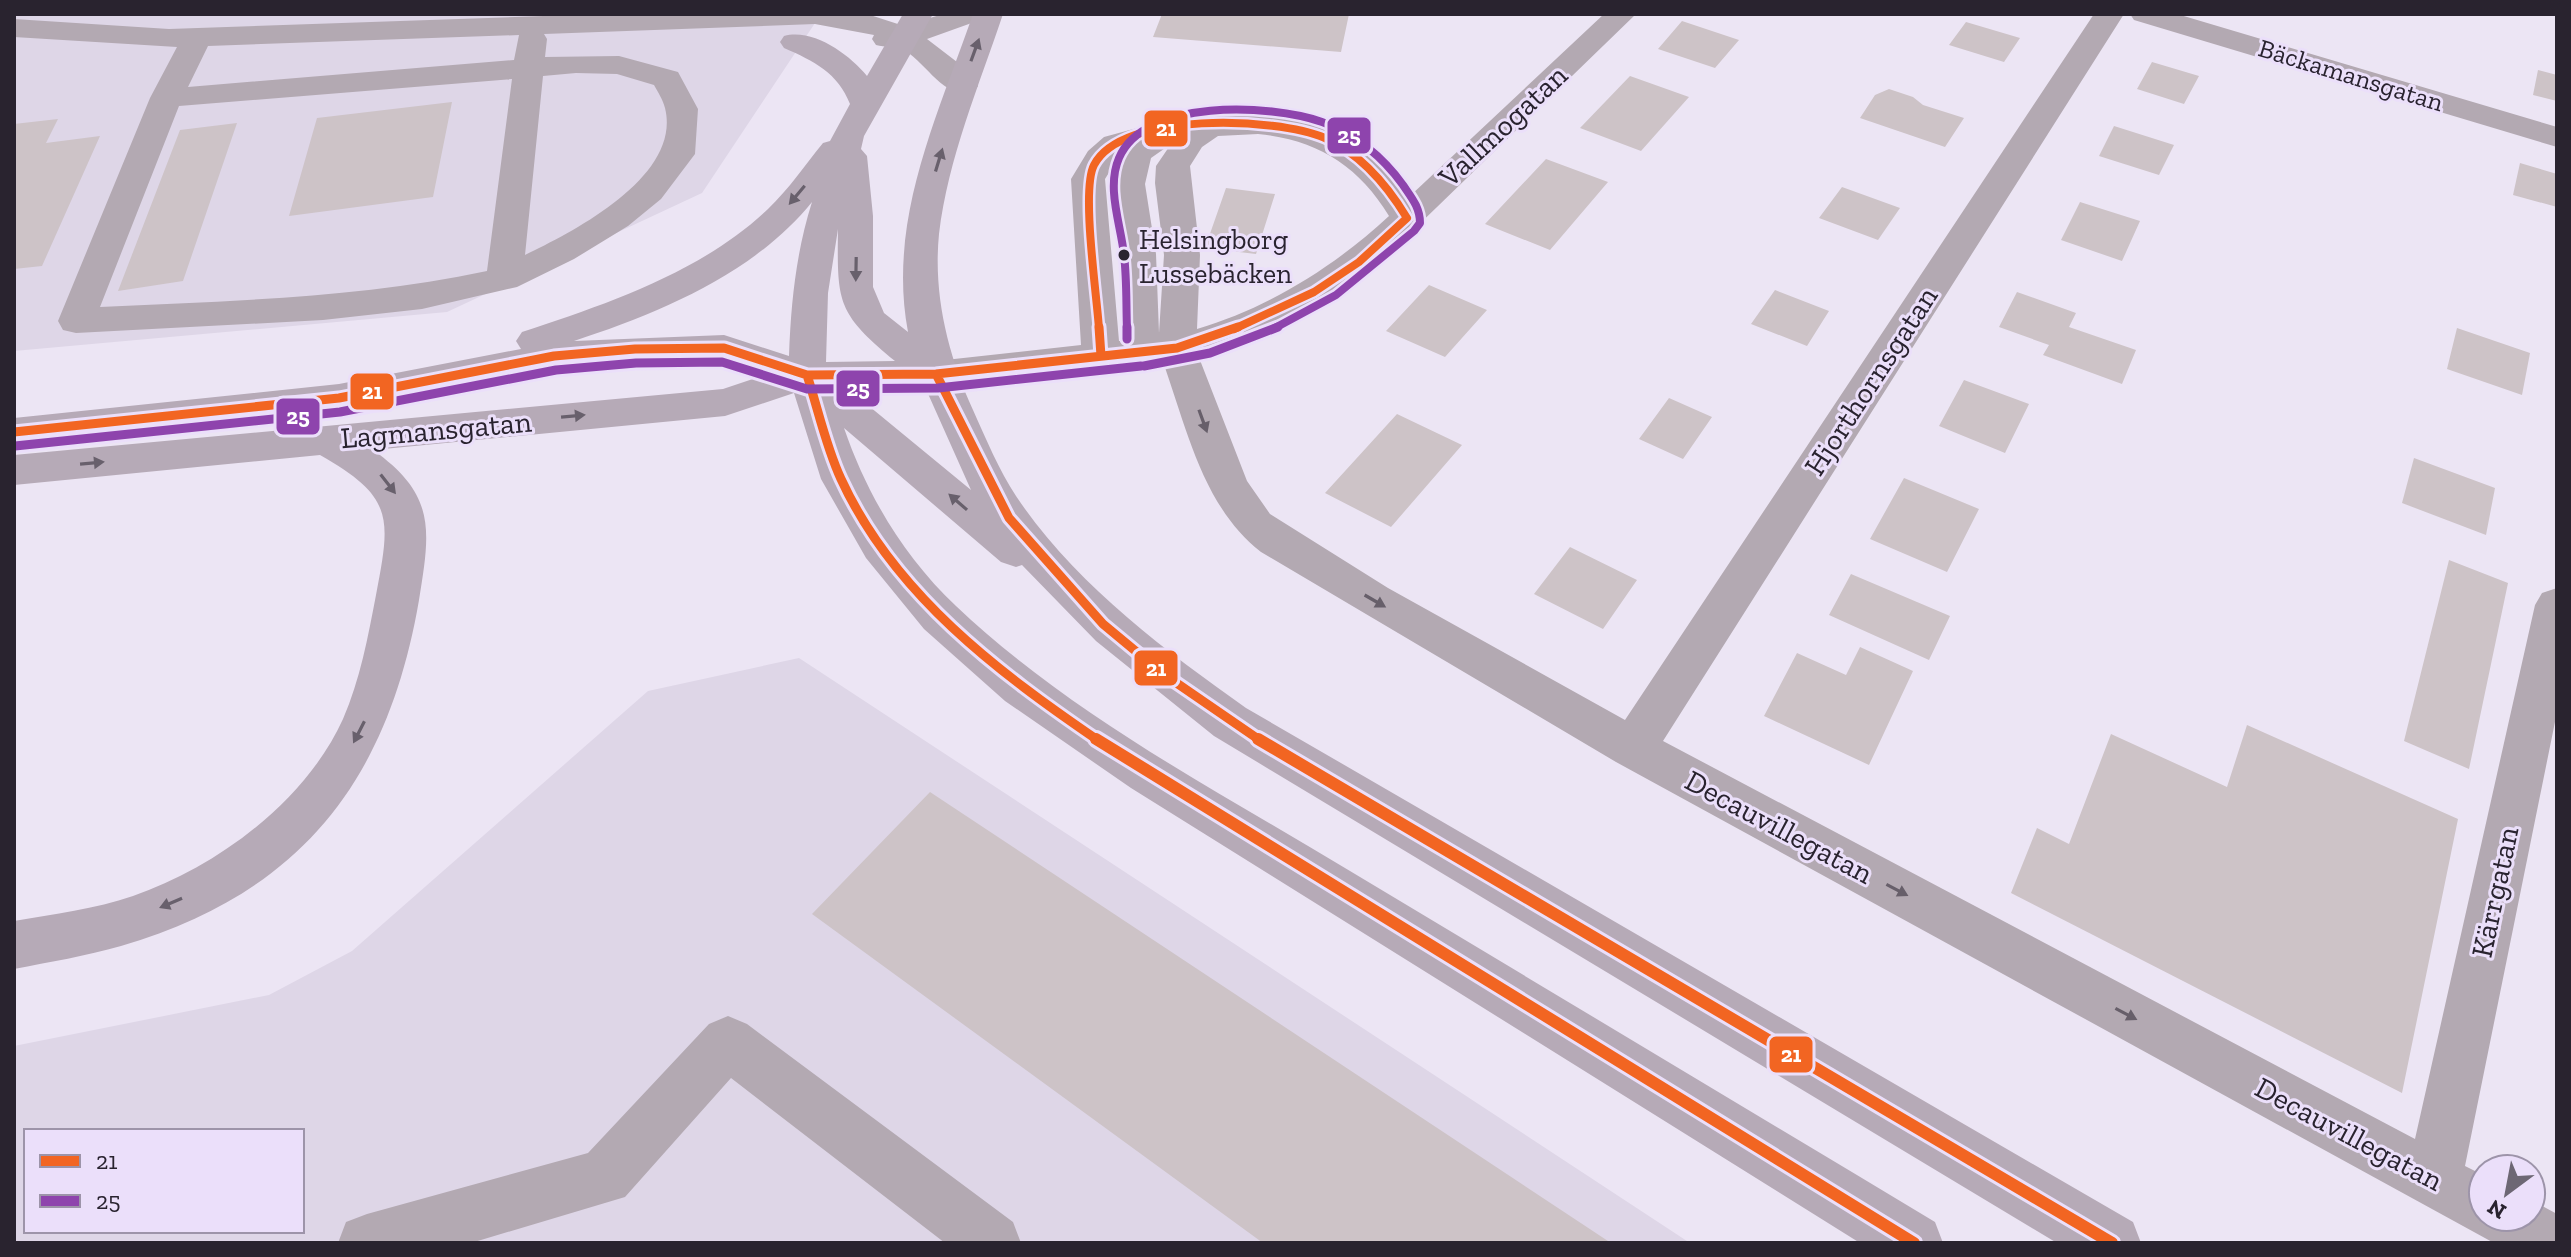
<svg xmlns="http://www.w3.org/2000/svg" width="2571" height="1257" viewBox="0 0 2571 1257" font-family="'Zilla Slab',serif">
<rect width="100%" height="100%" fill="#ece5f4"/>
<!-- industrial -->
<path fill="#ded6e7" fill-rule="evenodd" d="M14 14H821L702 193 447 312 14 351Z
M799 658 1690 1243H14V1046L269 995 352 951 648 691ZM26 1131H302V1231H26Z"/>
<!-- building -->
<path fill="#cdc3c7" d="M1162 14H1349L1341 52 1153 37Z
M1682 21 1739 40 1715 68 1658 49Z
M1966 22 2020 38 2004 62 1949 45Z
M2152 62 2199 76 2184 104 2137 89Z
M2538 70 2557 75V101L2533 95Z
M1630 76 1689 97 1641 151 1580 128Z
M1889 89 1913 97 1923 105 1964 118 1945 147 1860 118 1875 95Z
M452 102 433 197 289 216 317 118Z
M58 119 46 143 100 136 42 266 14 269V124Z
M237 123 183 281 118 291 180 130Z
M2114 126 2174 145 2159 175 2099 156Z
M1546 159 1608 182 1550 250 1485 224Z
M2520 163 2557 174V207L2513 195Z
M1842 187 1900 208 1878 240 1819 218Z
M1226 188 1275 194 1256 254 1205 248Z
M2080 202 2140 221 2122 261 2061 240Z
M1429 285 1487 310 1445 357 1386 331Z
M1775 290 1829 311 1807 346 1751 324Z
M2017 292 2076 313 2069 327 2136 350 2122 384 2043 355 2049 345 1999 327Z
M2457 328 2530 353 2522 395 2447 369Z
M1964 380 2029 404 2005 453 1939 426Z
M1669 398 1712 417 1683 459 1639 439Z
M1397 414 1462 445 1391 527 1325 493Z
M2414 458 2495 488 2486 535 2402 503Z
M1904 478 1979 509 1947 572 1870 539Z
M1570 547 1637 580 1603 629 1534 594Z
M2449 560 2508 583 2469 769 2404 741Z
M1851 574 1950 616 1929 660 1829 615Z
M1860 647 1913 671 1869 765 1764 716 1797 653 1846 675Z
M2247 725 2458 819 2402 1093 2011 893 2037 828 2069 844 2111 734 2227 787Z
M930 792 1611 1243H1263L812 914Z"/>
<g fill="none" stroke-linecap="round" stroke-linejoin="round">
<!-- minor -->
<path fill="#b3a9b2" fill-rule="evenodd" d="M600 14H867L904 26 943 14H984L980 20 927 39 957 62 978 86 973 93C943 100 926 61 901 48 894 45 885 48 876 45L872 39 874 35 815 24 544 34 547 39 545 57 619 56 678 72 698 109 695 154 661 199 628 226 574 259 517 287 422 309 323 320 76 333 63 330 58 321 150 98 177 47 14 37V19L169 29ZM519 35 514 60 188 87 208 46ZM576 73 617 74 654 85C658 92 663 100 665 108 682 176 575 231 525 255L543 76ZM512 79 487 271C360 298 230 301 100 307L179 106Z
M1604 14H1636L1372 270C1318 307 1260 335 1198 355L1247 481 1270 514 1388 588 1625 720 2094 14H2124L1663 741 2415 1139 2535 605 2542 593 2557 588V712L2465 1166 2483 1175V1217H2531V1200L2557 1214V1243H2494L2463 1226 1616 762 1261 552C1203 507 1187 429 1163 362L936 387 923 383 917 374 923 365 936 361 1081 345 1071 179 1088 151 1104 137 1159 122 1168 124C1255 103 1359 114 1410 196ZM1258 134C1317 140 1358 165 1389 216 1334 267 1268 308 1197 329L1200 255 1190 166 1202 147 1218 136ZM1171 144 1156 166 1155 183 1164 255 1159 333 1156 254 1145 184 1151 158ZM1118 158 1112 184 1121 266 1122 341H1119L1105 179Z
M2130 14H2177L2557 127V147L2134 20Z
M728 1016 747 1024 1013 1222 1021 1243H945L731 1078 625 1197 471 1243H338L346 1222 367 1214 588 1153 709 1024Z"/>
<!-- major -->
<path fill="#b6aab7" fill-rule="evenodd" d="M903 14H933L864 136 861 149 867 156 873 216V287L884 313 908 332C887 220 937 118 973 14H1003C979 86 948 158 939 234 933 295 948 355 973 410 986 439 999 470 1016 496 1074 583 1163 649 1246 708L2133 1222 2141 1243H2057L1214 736 1096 641 1022 565 1016 567 1001 562 844 428C867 495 904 557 956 606 1071 715 1216 790 1350 871 1545 988 1740 1105 1935 1222L1943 1243H1860L1131 788 1005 701 924 629 866 558 821 479 794 393 725 416 373 450C437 495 430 531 419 600 388 780 302 893 121 946 86 956 50 962 14 969V921C54 914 95 909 133 896 217 867 306 801 343 719 360 680 368 637 376 595 391 517 394 497 320 455L14 485V455L723 389 765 375 722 361 635 362 554 369 339 412 14 446V418L339 384 521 349 516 341 522 332C607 304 702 272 768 209 789 189 805 165 823 143L830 141 850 104C838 73 814 61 784 48L780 42 784 36C813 28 849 54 867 76ZM812 202C796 253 791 302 789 356L724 335 574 341C659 313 754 274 812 202ZM838 229C837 303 837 313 895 361L826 362 828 293ZM925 387 971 490 847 388Z"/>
<!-- bus-1-far2 casing -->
<g stroke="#ebdffa" stroke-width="13">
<path id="bus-1-far2" d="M1099 329C1097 296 1081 190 1094 165 1122 111 1276 117 1325 138 1361 154 1387 185 1407 218
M1234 329 1314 292 1359 262 1407 218"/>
</g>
<!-- bus-1-far1 casing -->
<g stroke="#ebdffa" stroke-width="15">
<path id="bus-1-far1" d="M1099 327 1101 356
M936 374 1009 518 1103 624 1162 673 1261 741
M807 375C818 409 826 447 841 479 894 594 998 672 1099 741
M14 432 339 398 554 356 635 349 724 348 807 375 936 374 1177 348 1238 327"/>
</g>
<!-- bus-1 casing -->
<g stroke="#ebdffa" stroke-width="18">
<path id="bus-1" d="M1096 739 1914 1243
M1258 739 2112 1243"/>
</g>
<!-- bus-2-far1 casing -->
<g stroke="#ebdffa" stroke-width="13">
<path id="bus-2-far1" d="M1127 329C1126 304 1127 280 1124 255 1121 225 1106 188 1119 158 1144 98 1270 104 1322 122 1354 133 1383 157 1403 185 1411 197 1420 207 1420 223L1414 231 1336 295 1273 329"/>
</g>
<!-- bus-2 casing -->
<g stroke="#ebdffa" stroke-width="15">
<path id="bus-2" d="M1127 327V339
M1144 366 1210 353 1278 327
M15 446 340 412 556 370 636 363 722 362 807 389 938 388 1141 366"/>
</g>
<!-- bus-1-far2 -->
<use href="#bus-1-far2" stroke="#f26522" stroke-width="8"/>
<!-- bus-1-far1 -->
<use href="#bus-1-far1" stroke="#f26522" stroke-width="9"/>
<!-- bus-1 -->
<use href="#bus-1" stroke="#f26522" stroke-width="12"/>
<!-- bus-2-far1 -->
<use href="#bus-2-far1" stroke="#8e44ad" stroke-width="8"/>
<!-- bus-2 -->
<use href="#bus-2" stroke="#8e44ad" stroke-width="9"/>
</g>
<!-- one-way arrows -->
<defs><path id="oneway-solid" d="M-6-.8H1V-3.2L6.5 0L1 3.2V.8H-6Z" transform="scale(2)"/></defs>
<g fill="#68606c">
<use href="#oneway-solid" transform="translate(975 50) rotate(-70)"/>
<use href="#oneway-solid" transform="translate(939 160) rotate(-73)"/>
<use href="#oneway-solid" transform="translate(797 195) rotate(130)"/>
<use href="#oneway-solid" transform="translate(856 269) rotate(91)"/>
<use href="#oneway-solid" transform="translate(573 416) rotate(-5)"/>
<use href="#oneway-solid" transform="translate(92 463) rotate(-5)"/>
<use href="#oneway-solid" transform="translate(388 484) rotate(52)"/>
<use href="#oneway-solid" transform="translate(958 502) rotate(-139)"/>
<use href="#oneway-solid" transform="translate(359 732) rotate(117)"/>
<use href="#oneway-solid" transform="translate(171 903) rotate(157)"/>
</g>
<g fill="#675f6a">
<use href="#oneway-solid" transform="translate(1203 421) rotate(70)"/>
<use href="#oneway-solid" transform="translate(1375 601) rotate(30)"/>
<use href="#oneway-solid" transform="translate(1897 890) rotate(28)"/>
<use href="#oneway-solid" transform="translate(2126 1014) rotate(28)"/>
</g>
<!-- markers -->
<circle fill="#29232f" stroke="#ebdffa" stroke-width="3" cx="1124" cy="255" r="7"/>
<g text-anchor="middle" stroke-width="6" stroke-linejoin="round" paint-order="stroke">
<!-- far-street labels -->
<g font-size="26" fill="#29232f" stroke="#ebdffa">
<text transform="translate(2351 75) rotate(17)" y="9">Bäckamansgatan</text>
</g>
<!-- bus labels -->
<g font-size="28" fill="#29232f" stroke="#ebdffa" text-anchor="start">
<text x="1139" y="249">Helsingborg<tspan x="1139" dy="34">Lussebäcken</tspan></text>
</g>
<!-- street labels -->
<g font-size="30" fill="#29232f" stroke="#ebdffa">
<text transform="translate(1503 126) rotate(-43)" y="10">Vallmogatan</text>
<text transform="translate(1871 381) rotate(-57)" y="10">Hjorthornsgatan</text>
<text transform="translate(436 430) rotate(-5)" y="10">Lagmansgatan</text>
<text transform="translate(1779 827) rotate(28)" y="10">Decauvillegatan</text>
<text transform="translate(2495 892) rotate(-78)" y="10">Kärrgatan</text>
<text transform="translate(2349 1134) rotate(28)" y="10">Decauvillegatan</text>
</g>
</g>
<g stroke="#ebdffa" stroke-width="3">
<rect x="1143" y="109" width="46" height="39" rx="8" fill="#f26522"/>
<rect x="1326" y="116" width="46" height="39" rx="8" fill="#8e44ad"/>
<rect x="835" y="369" width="46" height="39" rx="8" fill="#8e44ad"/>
<rect x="349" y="372" width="46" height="39" rx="8" fill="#f26522"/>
<rect x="275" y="397" width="46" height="39" rx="8" fill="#8e44ad"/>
<rect x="1133" y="649" width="46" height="38" rx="8" fill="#f26522"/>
<rect x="1768" y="1035" width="46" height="39" rx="8" fill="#f26522"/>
</g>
<g font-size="22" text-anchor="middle" font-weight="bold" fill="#fff">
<text x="1166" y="136">21</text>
<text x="1349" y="143">25</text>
<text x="858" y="396">25</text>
<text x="372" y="399">21</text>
<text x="298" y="424">25</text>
<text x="1156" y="676">21</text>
<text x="1791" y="1062">21</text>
</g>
<!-- border -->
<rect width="2571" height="1257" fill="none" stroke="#29232f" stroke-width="32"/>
<!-- legend -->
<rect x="24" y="1129" width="280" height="104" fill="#ebdffa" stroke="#9d94a9" stroke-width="2"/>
<rect x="40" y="1155" width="40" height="12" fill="#f26522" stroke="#9d94a9" stroke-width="2"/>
<text x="96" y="1169" font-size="24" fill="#29232f">21</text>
<rect x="40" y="1195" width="40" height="12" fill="#8e44ad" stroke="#9d94a9" stroke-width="2"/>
<text x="96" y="1209" font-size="24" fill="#29232f">25</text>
<!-- north arrow -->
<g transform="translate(2507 1193) rotate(212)"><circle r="38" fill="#ebdffa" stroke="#9d94a9" stroke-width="2"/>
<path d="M0-6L14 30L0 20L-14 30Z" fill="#6d6774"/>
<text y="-12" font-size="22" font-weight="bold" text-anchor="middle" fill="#29232f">N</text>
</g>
</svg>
